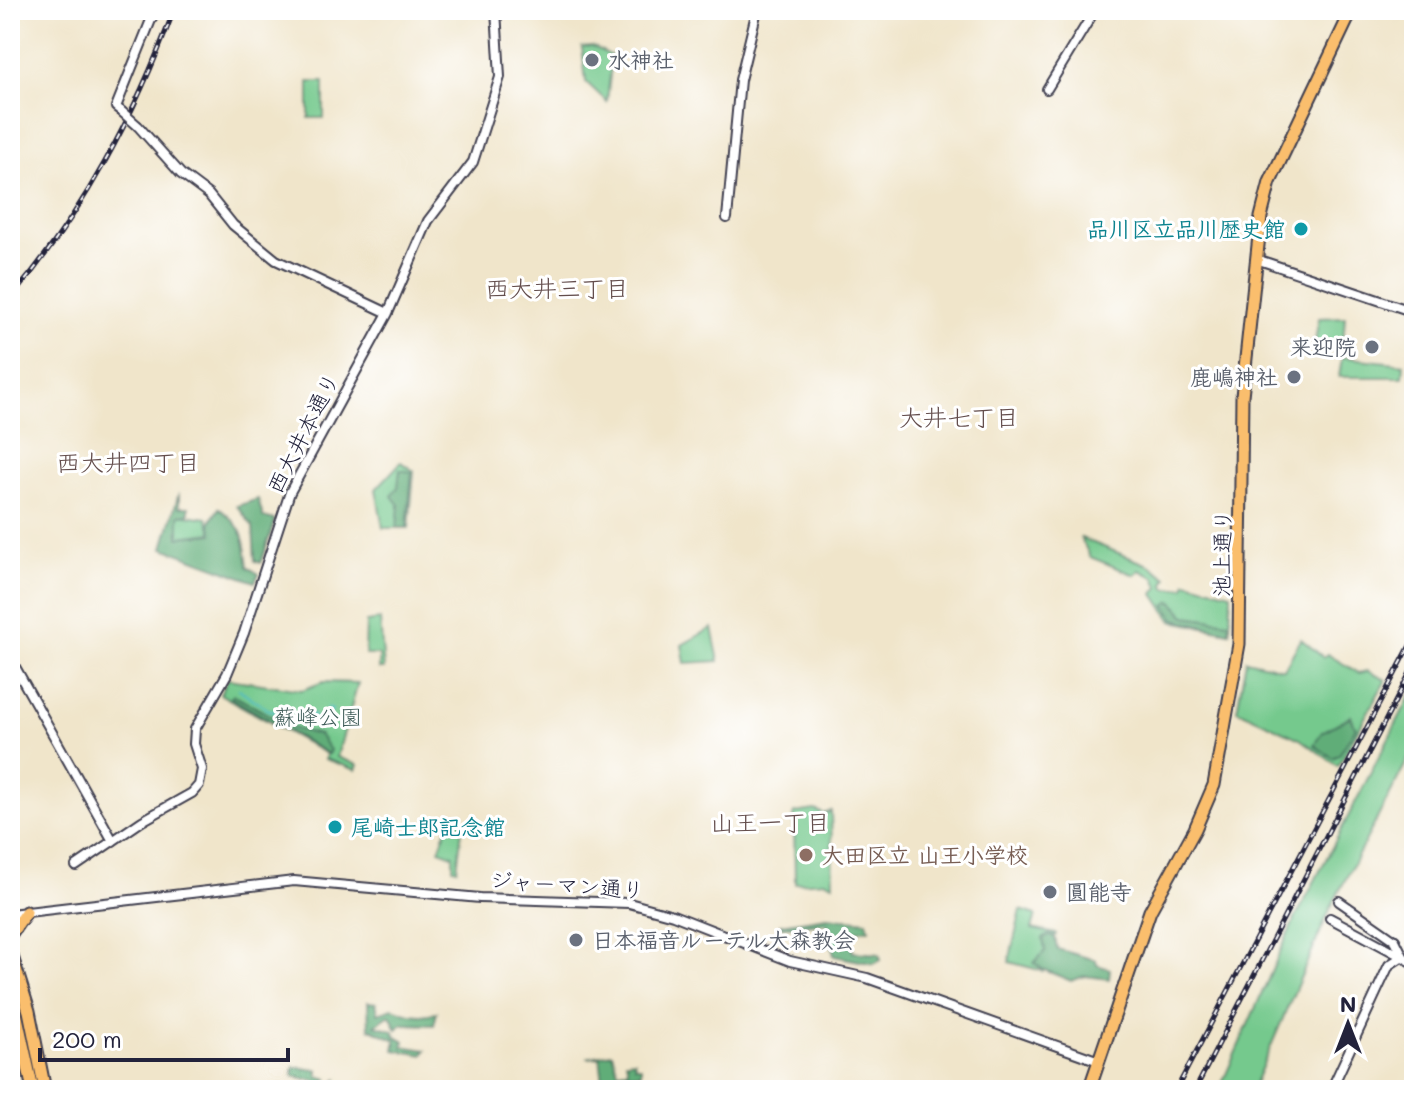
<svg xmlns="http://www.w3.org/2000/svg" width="1424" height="1100" viewBox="0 0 1424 1100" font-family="Mali,'Klee One',sans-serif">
<rect width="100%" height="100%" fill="#fff"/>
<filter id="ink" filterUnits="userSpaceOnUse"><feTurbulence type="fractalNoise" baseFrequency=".0125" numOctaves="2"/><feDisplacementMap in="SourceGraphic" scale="16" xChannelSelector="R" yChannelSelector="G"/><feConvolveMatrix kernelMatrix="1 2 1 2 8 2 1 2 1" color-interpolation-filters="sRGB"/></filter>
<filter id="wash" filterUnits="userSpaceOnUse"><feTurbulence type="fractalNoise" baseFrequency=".006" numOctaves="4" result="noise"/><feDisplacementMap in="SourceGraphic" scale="32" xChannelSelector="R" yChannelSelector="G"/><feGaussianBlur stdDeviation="1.8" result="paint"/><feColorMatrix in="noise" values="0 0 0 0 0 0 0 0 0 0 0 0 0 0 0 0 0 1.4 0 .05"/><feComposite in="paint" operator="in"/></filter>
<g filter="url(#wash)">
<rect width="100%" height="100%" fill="#f0e5ca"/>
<!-- green -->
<path fill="#75c98d" stroke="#4c7664" stroke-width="2" d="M592 46 612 56 607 102 586 82 582 47Z
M309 82H324V118H309Z
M1345 317 1342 355 1315 342 1319 318Z
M1342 357 1404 364 1403 377H1339Z
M401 462 414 471 409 528H383L376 489Z
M179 514 207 518 213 533 179 537Z
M1081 538 1151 566 1167 578 1164 584 1167 589 1185 587 1187 582 1231 593 1230 632 1172 621 1154 594 1159 587 1155 577 1139 570 1135 575 1090 557Z
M380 620 384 669H379V655H365L366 622Z
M712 628 719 661 685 663 682 645Z
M1301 639 1323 657 1327 654 1359 673 1368 671 1386 680 1338 766 1300 739 1237 710 1246 660 1284 669Z
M228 679 302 690 323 682 358 683 337 757 358 765 356 770 325 759 326 754 220 694Z
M1414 689V748L1331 907 1252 1090H1219L1293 923Z
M815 810 824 814 831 811 833 884 826 881 795 883 794 813Z
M451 817 463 822 457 869 453 868V855L439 850Z
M1021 910 1036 915 1032 929 1056 934 1043 971 1009 962Z"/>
<!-- forest -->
<path fill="#60ad78" stroke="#41685a" stroke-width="2" d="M400 470 412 472 407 528H397L399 505 392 496 398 487Z
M179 493V507H189V514L179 515V537L213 534 210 522 219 508C245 529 244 536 248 567L259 574 255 582 163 548Z
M258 499 263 517 275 520 261 563 255 561 253 527 237 506Z
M1172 601 1186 616 1230 622 1229 632 1175 619 1165 605Z
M233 695 295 729 319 735 330 750 328 754 231 698Z
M1351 716 1356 728 1339 755 1333 758 1314 745 1322 732Z
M827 917 867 921 869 929 839 933V939L850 938 853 952 879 954 881 960 874 964 834 956 827 923 780 927V924Z
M1049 935 1055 937 1057 949 1096 960 1097 965 1110 969 1109 979 1085 976 1071 981 1042 969 1034 963 1045 951 1043 938Z
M368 1002 376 1003 378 1013 393 1008C409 1014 419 1018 437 1012L434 1025 402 1024 397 1029 390 1015 375 1025 393 1030 396 1037 405 1041 402 1046 426 1050 423 1055 394 1050 396 1040 369 1028Z
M612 1053 618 1071 628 1070 626 1061 634 1060 635 1066H641V1073H626V1084L639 1085 642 1090H604L600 1057 586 1058Z
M293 1067 318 1070V1076L328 1079 324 1087H331L338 1078 336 1086 347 1090H316L317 1081 293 1076Z"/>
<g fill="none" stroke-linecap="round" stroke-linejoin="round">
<!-- stream -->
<path stroke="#4bb9c3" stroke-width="2" d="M239 689 267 709 290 716
M303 718 313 715V719H324L332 710 326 708"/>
</g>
</g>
<g filter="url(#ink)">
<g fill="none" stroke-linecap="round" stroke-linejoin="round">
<!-- minor casing -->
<g stroke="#413f50" stroke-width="12">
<path id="minor" d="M1047 89 1095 10
M121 111 116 107 155 10
M138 126 181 174 209 195 233 225 276 260 388 313
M727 218 740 80 757 10
M1256 259 1414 312
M10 658 113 841
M76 866 142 821 192 793 199 785 202 769 194 744 195 729 227 674 244 633 290 492 388 313 428 221 473 162 500 77 496 10
M1339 901 1395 940 1403 956
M10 914 294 881 480 898 629 903 673 915 790 961 867 978 1099 1061
M1330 918 1414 963
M1331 1090 1389 965 1403 956"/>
</g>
<!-- major casing -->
<g stroke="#413f50" stroke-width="15">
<path id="major" d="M10 935 26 912
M10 950 29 1011 45 1090
M10 985 33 1090
M1089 1090 1150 911 1195 829 1214 785 1239 644 1242 396 1261 217 1270 182 1352 10"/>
</g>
<!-- minor -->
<use href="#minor" stroke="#fff" stroke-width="8"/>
<!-- major -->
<use href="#major" stroke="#fabe6d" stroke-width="11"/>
<!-- rail casing -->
<g stroke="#22223b" stroke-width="5">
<path id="rail" d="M10 299C84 212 134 117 174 10
M1176 1090 1414 638
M1195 1090 1414 665"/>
</g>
<!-- rail -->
<use href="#rail" stroke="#fff" stroke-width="2" stroke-dasharray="6" stroke-linecap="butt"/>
<!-- minor-bridge casing -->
<g stroke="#413f50" stroke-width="12" stroke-linecap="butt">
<path id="minor-bridge" d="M121 111 138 126"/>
</g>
<!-- minor-bridge -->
<use href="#minor-bridge" stroke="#fff" stroke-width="8"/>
</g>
</g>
<!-- markers -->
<g fill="#6b7280" stroke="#fff" stroke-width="3">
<circle cx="592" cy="60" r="8"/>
<circle cx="1372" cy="347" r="8"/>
<circle cx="1294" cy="377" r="8"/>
<circle cx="1050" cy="892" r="8"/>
<circle cx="576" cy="940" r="8"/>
</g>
<g fill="#0f9aa8" stroke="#fff" stroke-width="3">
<circle cx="1301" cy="229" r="8"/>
<circle cx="335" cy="827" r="8"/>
</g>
<circle fill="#8d6e63" stroke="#fff" stroke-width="3" cx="806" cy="855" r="8"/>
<g text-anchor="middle" stroke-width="6" stroke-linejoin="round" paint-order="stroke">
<!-- worship labels -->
<g font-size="22" font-weight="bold" fill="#5b616d" stroke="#fff" text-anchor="start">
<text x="608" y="68">水神社</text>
<text x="1356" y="355" text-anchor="end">来迎院</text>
<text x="1278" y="385" text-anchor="end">鹿嶋神社</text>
<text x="1066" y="900">圓能寺</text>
<text x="592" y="948">日本福音ルーテル大森教会</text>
</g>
<!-- culture labels -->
<g font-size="22" font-weight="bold" fill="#0d838f" stroke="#fff" text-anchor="end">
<text x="1285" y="237">品川区立品川歴史館</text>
<text x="351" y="835" text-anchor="start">尾崎士郎記念館</text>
</g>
<!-- street labels -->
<g font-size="22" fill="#22223b" stroke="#fff">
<text transform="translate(303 433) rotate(-63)" y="8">西大井本通り</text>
<text transform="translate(1222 553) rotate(-89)" y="8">池上通り</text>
<text transform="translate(567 885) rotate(4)" y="8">ジャーマン通り</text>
</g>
<!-- park labels -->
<g font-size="22" fill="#3f5c58" stroke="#fff">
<text x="318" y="725">蘇峰公園</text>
</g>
<!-- education labels -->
<g font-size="22" font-weight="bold" fill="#785e54" stroke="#fff" text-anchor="start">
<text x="822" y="863">大田区立 山王小学校</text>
</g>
<!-- neighbourhood labels -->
<g font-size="24" fill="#644e4d" stroke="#fff">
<text x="557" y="297">西大井三丁目</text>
<text x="959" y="426">大井七丁目</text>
<text x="128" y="471">西大井四丁目</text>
<text x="770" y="831">山王一丁目</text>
</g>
</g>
<!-- margin -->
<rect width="1424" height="1100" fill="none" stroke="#fff" stroke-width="40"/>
<!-- north arrow -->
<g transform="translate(1348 1024)" stroke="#ffffff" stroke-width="6" paint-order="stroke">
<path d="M0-6L14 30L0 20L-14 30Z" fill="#22223b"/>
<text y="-12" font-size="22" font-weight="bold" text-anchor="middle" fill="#22223b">N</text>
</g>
<!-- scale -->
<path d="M40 1048v12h248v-12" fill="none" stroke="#22223b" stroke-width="4"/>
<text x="52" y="1048" font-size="24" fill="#22223b" stroke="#ffffff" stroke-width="6" paint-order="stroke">200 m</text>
</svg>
